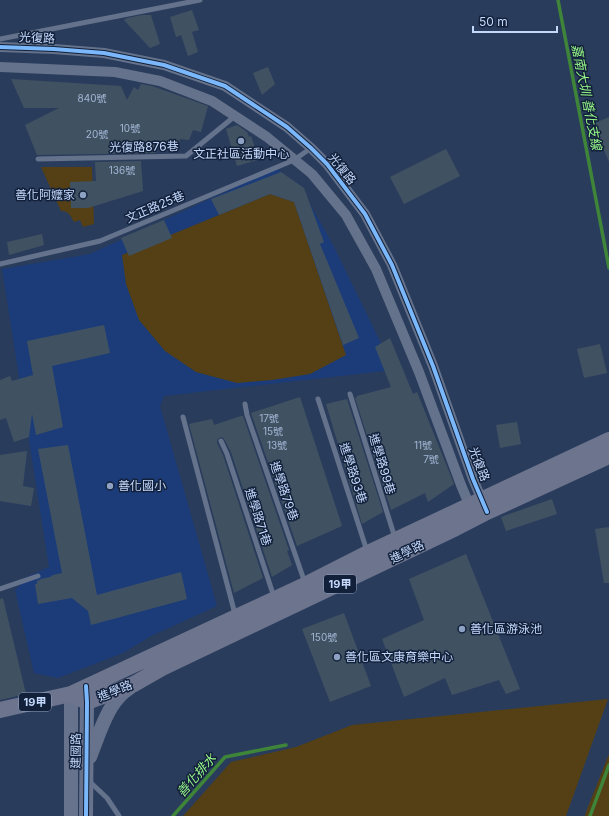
<svg xmlns="http://www.w3.org/2000/svg" width="609" height="816" viewBox="0 0 609 816" font-family="Inter,'Noto Sans TC',sans-serif">
<rect width="100%" height="100%" fill="#2a3c5c"/>
<!-- built -->
<path fill="#1b3c79" d="M277 168 305 195 334 247 394 370 164 396 160 406 217 606 151 636 123 653 58 678 34 673 15 590 29 576 49 567 2 269 90 254Z"/>
<!-- green -->
<path fill="#544014" d="M41 167H92L94 224 83 227 80 220 74 222C70 215 69 211 61 211Z
M270 194 294 202 346 355 310 374 272 380 237 383 196 372 165 351 139 320 126 284 122 255Z
M608 699 566 816H183L231 762 296 747 352 725Z
M609 754V816H585L586 812Z"/>
<g fill="none" stroke-linecap="round" stroke-linejoin="round">
<!-- stream -->
<path stroke="#3e8439" stroke-width="3.5" d="M558 0 609 268
M173 816 225 757 286 745
M590 816 609 765"/>
</g>
<!-- building -->
<path fill="#405262" d="M192 10 199 30 192 32 198 52 188 56 181 35 176 37 170 17Z
M142 15H151L160 44 150 48 124 20 127 18Z
M268 67 275 84 262 95 253 73Z
M11 79 121 86 127 100 134 87 138 90 141 84 152 86 208 106 201 132 193 130 189 140 180 139 178 147 154 140 156 153 37 155 25 125 59 108H24Z
M609 117V162L593 124Z
M237 125 247 132 249 137 251 136 256 151 260 149 263 158 237 166 226 129Z
M446 149 460 176 404 204 390 177Z
M141 161 143 191 88 208H71L70 182 96 181 95 162Z
M281 172 304 188 324 242 320 244 359 338 343 345 294 202 270 194 219 215 211 199Z
M164 220 172 238 129 256 121 238Z
M42 234 44 245 9 255 7 242Z
M104 325 110 353 52 366 63 427 36 435 32 414 29 437 14 442 6 418 0 420V380L10 376 12 381 33 375 27 341Z
M390 338 413 394 417 392 454 484 428 502 425 493 391 510 390 507 355 398 357 397V396L391 387 375 347Z
M600 344 607 373 584 378 577 349Z
M300 397 342 526 297 546 251 413Z
M347 399 383 512 362 524 326 404Z
M241 416H243L289 550 287 551 292 565 272 577 271 574 231 452 224 439 222 437 219 438 217 440V443L223 455 263 578 234 593 189 424 212 419 214 425Z
M517 422 521 444 500 448 496 425Z
M68 445 97 595 181 572 187 599 91 625 88 611 72 598 38 604 35 584H37V581L41 579 50 577 53 575 62 573 38 449Z
M27 451 23 486 34 488 31 506 0 501V455Z
M552 499 557 514 506 531 501 517Z
M609 527V583H604L595 529Z
M466 554 520 689 506 694 499 680 452 695 445 678 404 697 382 639 424 620 409 579Z
M3 598 26 694 0 700V599Z
M344 613 371 686 330 702 302 629Z"/>
<g fill="none" stroke-linecap="round" stroke-linejoin="round">
<!-- lane -->
<path stroke="#64728b" stroke-width="5" d="M0 39 200 0
M38 159 186 156 235 116
M0 264 100 241 294 160 311 148
M350 394 395 538
M318 399 367 551
M245 404 247 415 305 583
M183 417 235 614
M221 441 227 454 274 597
M0 589 38 576
M89 781 107 798 119 816"/>
<!-- street -->
<path stroke="#64728b" stroke-width="10" d="M0 47 54 49 104 53 164 65 225 86 287 127 311 148 327 164 365 214 392 265 433 366 473 479 484 505
M0 67 115 72 160 81 212 101 267 137 312 174 346 215 376 269 419 372 461 485 471 509"/>
<!-- secondary -->
<path stroke="#67738c" stroke-width="14" d="M90 757C97 740 106 710 119 697 122 693 127 690 131 687
M71 816V694
M86 816 87 702 86 690"/>
<!-- primary -->
<path stroke="#6c748e" stroke-width="16" d="M71 694 87 702 134 684 162 668 456 528 487 512 609 456
M0 710 71 694 305 585 368 553 609 440"/>
<!-- cycleway casing -->
<g stroke="#12203a" stroke-width="6">
<path id="cycleway" d="M0 47 54 49 104 53 164 65 225 86 287 127 311 148 327 164 365 214 392 265 433 366 473 479 487 512
M86 816 87 702 86 686"/>
</g>
<!-- cycleway -->
<use href="#cycleway" stroke="#7ab7fb" stroke-width="4"/>
</g>
<!-- markers -->
<g fill="#8da1c3" stroke="#12203a" stroke-width="1.5">
<circle cx="241" cy="141" r="4"/>
<circle cx="83" cy="195" r="4"/>
<circle cx="110" cy="486" r="4"/>
<circle cx="462" cy="629" r="4"/>
<circle cx="337" cy="657" r="4"/>
</g>
<g text-anchor="middle" stroke-width="3" stroke-linejoin="round" paint-order="stroke">
<!-- number labels -->
<g font-size="10" fill="#a2b6d5">
<text x="92" y="102">840號</text>
<text x="130" y="132">10號</text>
<text x="97" y="138">20號</text>
<text x="122" y="174">136號</text>
<text x="269" y="422">17號</text>
<text x="273" y="435">15號</text>
<text x="277" y="449">13號</text>
<text x="423" y="449">11號</text>
<text x="431" y="463">7號</text>
<text x="324" y="641">150號</text>
</g>
<!-- shield labels -->
<g fill="#12203a" stroke="#8ea1c1" stroke-width="1">
<rect x="324" y="575" width="32" height="18" rx="3"/>
<rect x="19" y="693" width="32" height="18" rx="3"/>
</g>
<g font-size="11" font-weight="bold" fill="#c3d8fb">
<text x="340" y="588">19甲</text>
<text x="35" y="706">19甲</text>
</g>
<!-- street labels -->
<g font-size="12" fill="#c3d8fb" stroke="#12203a">
<text transform="translate(37 38) rotate(3)" y="4">光復路</text>
<text transform="translate(144 147) rotate(-1)" y="4">光復路876巷</text>
<text transform="translate(342 169) rotate(51)" y="4">光復路</text>
<text transform="translate(155 207) rotate(-23)" y="4">文正路25巷</text>
<text transform="translate(382 464) rotate(73)" y="4">進學路99巷</text>
<text transform="translate(479 464) rotate(69)" y="4">光復路</text>
<text transform="translate(353 473) rotate(72)" y="4">進學路93巷</text>
<text transform="translate(284 491) rotate(71)" y="4">進學路79巷</text>
<text transform="translate(258 517) rotate(72)" y="4">進學路71巷</text>
<text transform="translate(407 552) rotate(-26)" y="4">進學路</text>
<text transform="translate(115 691) rotate(-22)" y="4">進學路</text>
<text transform="translate(76 751) rotate(-89)" y="4">建國路</text>
</g>
<!-- poi labels -->
<g font-size="12" fill="#c3d8fb" stroke="#12203a" text-anchor="start">
<text x="241" y="158" text-anchor="middle">文正社區活動中心</text>
<text x="75" y="199" text-anchor="end">善化阿嬤家</text>
<text x="118" y="490">善化國小</text>
<text x="470" y="633">善化區游泳池</text>
<text x="345" y="661">善化區文康育樂中心</text>
</g>
<!-- water labels -->
<g font-size="13" font-style="italic" fill="#98f989" stroke="#12203a">
<text transform="translate(587 97) rotate(79)" y="5">嘉南大圳 善化支線</text>
<text transform="translate(196 775) rotate(-49)" y="5">善化排水</text>
</g>
</g>
<!-- scale -->
<path d="M473 26v6h84v-6" fill="none" stroke="#c3d8fb" stroke-width="2"/>
<text x="479" y="26" font-size="12" fill="#c3d8fb" stroke="#12203a" stroke-width="3" paint-order="stroke">50 m</text>
</svg>
